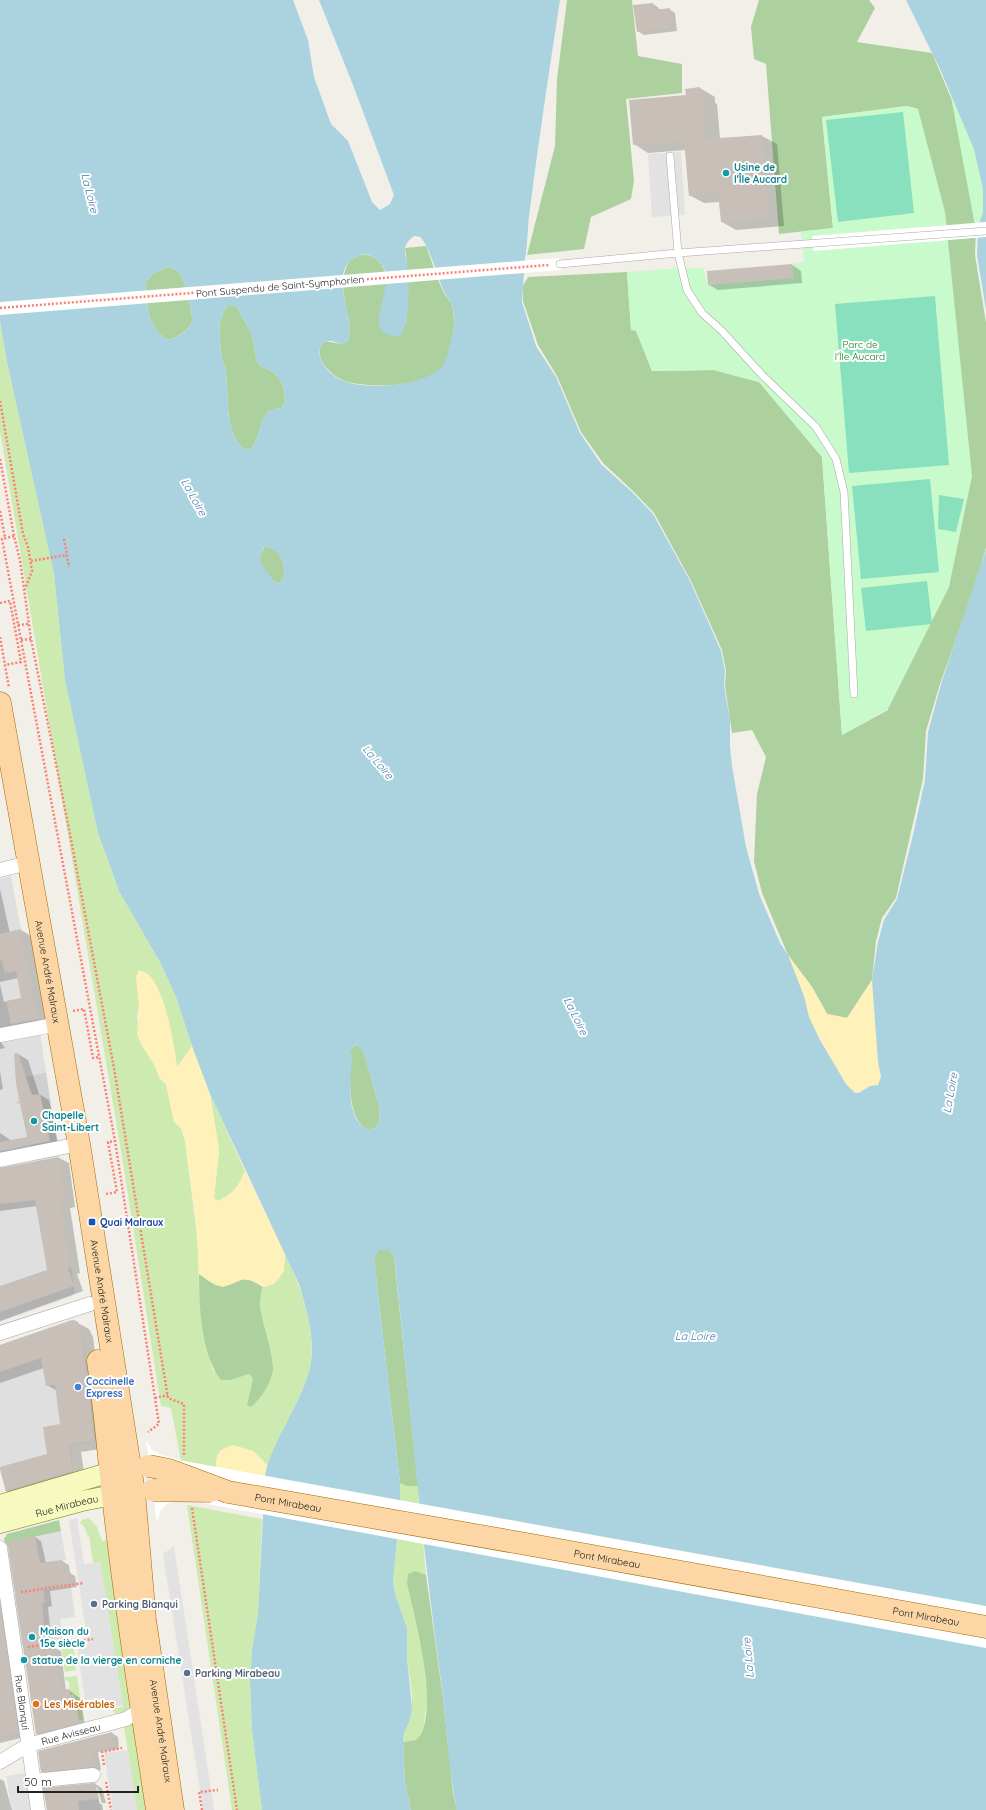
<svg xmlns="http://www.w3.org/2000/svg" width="986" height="1810" viewBox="0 0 986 1810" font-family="Quicksand,sans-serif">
<rect width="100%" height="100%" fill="#f2efe9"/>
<!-- residential -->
<path fill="#e0dfdf" d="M11 876 38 1022 0 1030V879Z
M40 1032 46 1072 26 1077 19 1101 17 1104 20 1103 29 1147 23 1148V1153L0 1157V1040Z
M58 1154 66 1201 61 1203 75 1293 72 1296 0 1322V1167L36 1161V1158Z
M70 1320H74L78 1322 81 1329 98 1441 70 1445 73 1473 6 1492 0 1471V1345Z
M61 1531 66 1560 62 1561 64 1572 69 1571 71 1583 12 1591 5 1543Z
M71 1586 75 1617 60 1619 63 1641 20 1646 13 1595Z
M95 1780 101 1810H47L42 1784Z"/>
<!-- religious -->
<path fill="#d0d0d0" d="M46 1072 57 1143 30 1148 20 1104H17L16 1101H19L18 1097H20L26 1077Z"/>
<!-- grass -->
<path fill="#cdebb0" d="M0 321 7 362 54 574 65 680 98 833 119 891 161 964 176 997 192 1046 177 1068C174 1040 166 1013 157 986L138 992 139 1007 137 1017 141 1044 154 1064 160 1079 166 1084 174 1122 181 1128 185 1141 198 1244 199 1287 202 1322 207 1348 213 1371 243 1375 249 1374 253 1379 248 1405 251 1407 261 1312 260 1295 263 1287C283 1281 284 1272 285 1253 302 1291 319 1333 308 1376 306 1383 302 1389 300 1396 290 1419 277 1442 267 1465L253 1451 217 1455 216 1467 181 1461 171 1408 161 1406 124 1169 0 431Z
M210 1094 245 1171C238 1187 234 1193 218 1201L214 1198 219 1150Z
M400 1483 406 1486H418L426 1575 416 1571 427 1699 423 1731 416 1740 403 1742 404 1733 410 1720 412 1708V1694L407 1658V1628L395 1594 393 1582 400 1507Z
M187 1505 262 1519 258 1613 252 1650 250 1682 252 1730 262 1810H232Z
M89 1518 97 1527 102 1541 109 1540 135 1702 127 1713 116 1714 111 1709 123 1707 100 1562 93 1563 89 1536 87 1535 85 1528 80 1523 82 1520Z
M73 1644 76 1670 65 1672 61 1645Z
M77 1676 83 1720H79L74 1695H70L69 1682 65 1680V1677Z
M135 1720 150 1810H137L124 1727 125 1725Z"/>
<!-- forest -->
<path fill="#add19e" d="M567 0H632L638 56 682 64V93L626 99 634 181 631 199 591 217 584 249 527 255 555 146 557 79Z
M759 0H869L875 8 857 42 932 53 973 150 976 227 975 255 986 323V547L975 586 940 684 926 731 923 779 896 898 882 918 876 941 872 980 847 1018 827 1014 812 987 788 955 762 893 754 861 757 794 766 757 752 730 732 733 725 685 726 671 722 650 691 581 654 513 634 492 603 463 581 432 557 376 538 345 523 301V286L528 277 627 272 631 330H636L652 371 714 370 759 382 822 457 842 735 888 710 918 109 907 106 822 117 833 228 779 234 766 64 754 59 751 27Z
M426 246C432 261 436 277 443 291 447 298 452 302 453 310 455 320 454 333 451 343 449 349 448 358 445 363 429 389 372 388 348 382 332 378 309 355 325 341L342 344 349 340C349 334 350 327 349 321 345 301 338 281 349 261 358 255 365 252 375 258 393 269 385 298 380 314L406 324 407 262 405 248Z
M171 267C175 269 178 271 181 275 185 281 193 313 192 321 190 330 176 338 168 340 147 329 148 306 145 284 151 273 159 269 171 267Z
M228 305 236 306C241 316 250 328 253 339 255 346 254 354 257 361 260 367 264 367 269 370 283 378 285 389 285 404L281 408 268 411C259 423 260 439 250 450L244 449C224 431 229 399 226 373 226 368 223 363 222 358 219 341 216 319 228 305Z
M265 546C280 549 286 563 284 578L278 584C268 580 262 566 259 557Z
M356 1045 363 1049 379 1106 380 1121 375 1128 368 1130C345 1119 351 1073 350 1051Z
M383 1249 389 1250 394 1256 418 1486H406L400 1483 374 1259 378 1250Z
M199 1274C204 1277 211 1284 217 1285 239 1290 235 1269 263 1287 259 1297 260 1308 262 1318 265 1329 274 1361 273 1370 270 1385 262 1397 251 1407L247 1405 253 1379 249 1374 230 1380H221C201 1355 199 1305 199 1274Z
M59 1520 61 1531 5 1543 4 1539 7 1534Z
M416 1571 426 1575 443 1698 453 1792 457 1810H411L405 1783 403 1742 416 1740C418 1737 422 1734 423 1730 435 1691 416 1623 407 1583L408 1574Z"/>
<!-- sand -->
<path fill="#fff1ba" d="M788 955 812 987 827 1014 847 1018 872 980 878 1062 881 1077 878 1085 864 1089 859 1093 851 1090 846 1084 820 1040 809 1017 804 996Z
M139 970C143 972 148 973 150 976 166 994 174 1043 177 1067L192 1046 210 1094 219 1150 214 1198 218 1201C234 1193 238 1187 245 1171L285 1253 284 1271 274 1284 263 1287 252 1280 244 1279 223 1287 216 1285 199 1274 196 1223 185 1141 181 1128 174 1122 166 1084 160 1079 154 1064 141 1044 137 1035 139 1007 136 977Z
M234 1445 253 1451 267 1465 265 1476 216 1467C217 1451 219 1449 234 1445Z"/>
<!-- park -->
<path fill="#c8facc" d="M986 0V225L975 226 944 59Z
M907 106 918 109 945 212 972 476 949 587 888 709 842 735 822 457 759 382 714 370 652 371 636 331 631 330 627 272 681 268H703L708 285 793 278 792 264 804 262 801 232 833 228 822 117Z"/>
<!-- pitch -->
<path fill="#88e0be" d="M903 112 914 213 838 222 826 120Z
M935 296 949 465 849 473 835 304Z
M930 479 939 572 861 579 852 486Z
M939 495 964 499 956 532 938 529Z
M927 581 932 624 866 631 861 588Z"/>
<!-- parking -->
<path fill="#e2e2e2" d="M681 152 685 215 652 217 648 154Z
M77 1518 84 1564 100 1562 123 1705 98 1709 96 1699 85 1700 77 1647 88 1644 69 1520Z
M174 1546 214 1810H203L163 1554Z
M128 1750 137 1810H113L104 1753Z
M25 1773 31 1810H12L6 1776Z"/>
<!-- water -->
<path fill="#aad3df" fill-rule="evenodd" d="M0 0H293L308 40 314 77 327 113 331 124 348 141 372 202 380 210 390 204 394 195 353 85 319 0H560C549 72 538 144 529 216 528 224 527 254 525 258L522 302 536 346 556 377 580 433 601 464 633 493 653 514 690 581 721 651 725 671 724 685 730 720V747L732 766 746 847 759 894 780 943 788 955 804 996 809 1017 820 1040 846 1084 855 1093H859L870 1086 878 1085 881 1077 878 1062 872 980 878 942 884 920 897 899 913 835 925 780 928 732 941 684 986 549V1810H457C448 1768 447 1724 441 1681 422 1545 410 1408 396 1272L394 1256 389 1250H378L374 1259 400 1483V1507L393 1582 395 1594 407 1628V1658L412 1708 410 1720 404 1733 403 1742 405 1783 411 1810H262L252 1730 250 1682 252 1650 258 1613 265 1476C268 1457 278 1440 287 1422 294 1408 302 1393 307 1378 318 1347 308 1314 299 1284L210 1094 192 1046 176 997 161 964 119 891 98 833 65 680 54 574 7 362 0 321ZM414 236C415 236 418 236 420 237 428 243 438 277 442 287 445 295 451 300 453 309 456 321 453 335 449 348 447 357 445 366 437 371 415 387 363 391 339 379 326 372 311 353 325 341H332L342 344 349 340C349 334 350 328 349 322 346 303 332 265 358 256 365 253 372 255 378 260 405 283 352 335 399 336 411 327 409 279 407 264 407 259 404 253 405 248 406 243 410 239 414 236ZM171 267C175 269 178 271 181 275 185 281 193 313 192 321 190 330 177 338 168 340 147 329 148 306 145 284 151 273 159 269 171 267ZM228 305 236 306C241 316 250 328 253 339 255 347 254 354 257 361 260 367 264 367 269 370 283 378 285 389 285 404L281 408 268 411C259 423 260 439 250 450L244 449C224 431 229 399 226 373 226 368 223 363 222 358 219 341 216 319 228 305ZM265 546C280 549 286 563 284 578L278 584C273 582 273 581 271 577 263 567 255 558 265 546ZM356 1045 363 1050 379 1106 380 1121 375 1128 368 1130C344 1118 351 1079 352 1057L350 1051Z
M906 0H986V310L977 255 978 227 983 212V189L974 149 940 69Z"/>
<!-- pier -->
<path fill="#fff" d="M986 222V237L813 251 812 236Z
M559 258 561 270 0 315V302Z
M146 1440 152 1450 159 1454 184 1461 986 1606V1648L202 1503 183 1501 168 1503 161 1510 157 1523Z"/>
<!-- shadow -->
<path fill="#0003" fill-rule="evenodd" d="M653 4 659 8V10L669 9 675 13 677 31 644 35 638 31Z
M700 88 715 97V103L717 104 720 139 762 136 777 144 784 226 736 230 722 222 720 202 704 203 689 195 686 150 648 153 634 144 687 96Z
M792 265 801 271 802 283 718 290 709 285Z
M0 889 10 933 21 930 31 936 47 1025 4 1034 1 1042 5 1048 0 1049V984L4 1002 22 999 18 978 0 982Z
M18 1054 28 1060 39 1094 49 1100 59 1147 4 1159 1 1167 2 1169 59 1158 69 1163 75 1207 70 1208 80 1273 77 1274 83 1291 0 1321V1287L48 1270 37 1206 0 1211V1133L12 1141 28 1138Z
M0 1071 3 1089 0 1090Z
M76 1322 89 1329 93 1337 107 1448 81 1452 85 1478 19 1498 6 1491 0 1468 48 1455 62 1425 57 1391 47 1385 44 1368 0 1383V1346Z
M35 1537 41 1541 46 1563 62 1561 69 1565 70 1573 75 1576 77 1587 50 1591 52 1606 48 1607 52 1647 61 1651 66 1691 69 1690 81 1699 85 1726 43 1737 37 1734Z
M0 1565 25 1737 0 1743Z
M112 1733 118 1737 119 1749 98 1752 101 1770 48 1775 42 1771 39 1752Z
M0 1779 4 1781 12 1810H0Z
M95 1784 102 1788 106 1803H102L103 1810H47ZM95 1787H97L102 1804H100Z"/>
<!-- building -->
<path fill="#c7bfb8" d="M653 3 654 10 670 8 672 28 637 32 633 5Z
M700 87 701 94H702L706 139 762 135 769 218 721 222 718 193 689 196 684 141 633 145 629 100 686 95 685 89Z
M792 264 794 278 708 285 707 271Z
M21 929 38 1019 11 1024 6 1001 21 998 16 971 5 973 2 960 0 961V934Z
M18 1053 32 1095 40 1094 50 1141 0 1151V1142L27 1137 16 1084 14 1054Z
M59 1157 66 1201 61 1203 71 1267 68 1268 74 1286 0 1312V1286L47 1270 35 1200 0 1204V1168Z
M73 1320 78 1322 81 1329 95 1441 69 1445 73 1471 6 1491 0 1467 47 1454 43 1427 60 1424 55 1385 46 1386 41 1358 0 1372V1345Z
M35 1536 40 1563 62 1560 64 1572 69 1571 71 1583 43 1587 45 1603H42L46 1647 55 1646 60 1690 69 1689 70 1695 74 1694 79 1723 36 1734 8 1547 6 1542Z
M0 1607 18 1733 0 1737Z
M112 1732 113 1745 92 1749 95 1767 41 1772 38 1751Z
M95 1783 99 1799 78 1801 79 1810H47L43 1788Z"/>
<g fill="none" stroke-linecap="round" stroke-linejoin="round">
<!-- lane casing -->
<g stroke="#a9a9a9" stroke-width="8">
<path id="lane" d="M670 156 678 253 687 290 702 313 722 331 762 375 816 427 836 459 844 492 854 694
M560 264 678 253 986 231"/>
</g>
<!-- street casing -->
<g stroke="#a9a9a9" stroke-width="15">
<g id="street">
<path d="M0 870 28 863"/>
<path d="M0 1035 59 1024"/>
<path d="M0 1160 79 1144"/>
<path d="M0 1333 90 1304"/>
<path id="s1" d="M0 1548 38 1810"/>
<path id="s2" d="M0 1762 28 1745 126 1719 136 1713 141 1707"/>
<path d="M33 1781 93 1775"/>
</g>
</g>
<!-- secondary casing -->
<g stroke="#707d05" stroke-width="21">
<g id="secondary">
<path d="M0 1505 111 1472"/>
<path id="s3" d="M0 1523 82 1501 113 1495"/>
</g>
</g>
<!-- primary casing -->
<g stroke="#a06b00" stroke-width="23">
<g id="primary">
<path id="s4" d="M0 703 79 1144 134 1492 145 1620 173 1810"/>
<path d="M98 1361C106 1417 110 1474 117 1530 128 1624 143 1717 157 1810"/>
<path id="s5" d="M228 1492 526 1544 986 1627"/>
</g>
</g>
<!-- path -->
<path stroke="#fa8072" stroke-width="2.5" stroke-dasharray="2 2" stroke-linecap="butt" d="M0 308 549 265
M0 401 23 534 28 547 32 571 25 589
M0 459 14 536 20 560 31 639 69 829 114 1068 168 1398 184 1404V1455
M0 511 5 538
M14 536 2 539 115 1141 159 1424 148 1432
M64 539 69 567
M31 561 67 555
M0 603 10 601 21 662 5 665
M18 625 29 624
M0 637 9 688
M21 640 31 639
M73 1011 84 1009 93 1058 98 1057
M106 1194 117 1192 108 1142 115 1141
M155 1398 168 1395
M192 1508 237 1810
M21 1592 84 1583
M28 1647 93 1639
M104 1765 102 1752 122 1748
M106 1782 111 1810
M202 1810 199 1792 218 1790"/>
<!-- lane -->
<use href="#lane" stroke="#fff" stroke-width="7"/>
<!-- street -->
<use href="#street" stroke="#fff" stroke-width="14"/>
<!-- secondary -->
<use href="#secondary" stroke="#f7fabf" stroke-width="20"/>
<!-- primary -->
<use href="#primary" stroke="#fcd6a4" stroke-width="22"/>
<!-- primary-bridge casing -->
<g stroke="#a06b00" stroke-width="23" stroke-linecap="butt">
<path id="primary-bridge" d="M149 1466 169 1470 228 1492
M153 1490 211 1491"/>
</g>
<!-- primary-bridge -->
<use href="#primary-bridge" stroke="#fcd6a4" stroke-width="22"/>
</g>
<!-- markers -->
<g fill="#0f9aa8" stroke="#fff" stroke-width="1.5">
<circle cx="726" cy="173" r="4"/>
<circle cx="34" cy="1121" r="4"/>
<circle cx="32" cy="1637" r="4"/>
<circle cx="24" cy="1660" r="4"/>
</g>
<rect fill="#1a4fb4" stroke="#fff" stroke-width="1.5" x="88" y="1218" width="8" height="8" rx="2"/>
<circle fill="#3f7fe0" stroke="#fff" stroke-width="1.5" cx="78" cy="1387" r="4"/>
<g fill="#5c6f8a" stroke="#fff" stroke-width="1.5">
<circle cx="94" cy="1604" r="4"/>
<circle cx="187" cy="1673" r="4"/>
</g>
<circle fill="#e8710a" stroke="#fff" stroke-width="1.5" cx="36" cy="1704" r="4"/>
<g text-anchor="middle" stroke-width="4" stroke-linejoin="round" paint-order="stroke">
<!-- culture labels -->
<g font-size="10" font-weight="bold" fill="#0d838f" stroke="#fff" text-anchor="start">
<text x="734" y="171">Usine de<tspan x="734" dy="12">l'Île Aucard</tspan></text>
<text x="42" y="1119">Chapelle<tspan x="42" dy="12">Saint-Libert</tspan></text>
<text x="40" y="1635">Maison du<tspan x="40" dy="12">15e siècle</tspan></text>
<text x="32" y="1664">statue de la vierge en corniche</text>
</g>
<!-- street labels -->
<g font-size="10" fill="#222" stroke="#fff">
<text transform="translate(280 286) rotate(-5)" y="4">Pont Suspendu de Saint-Symphorien</text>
<text dy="4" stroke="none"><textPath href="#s4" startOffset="273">Avenue André Malraux</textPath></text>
<text dy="4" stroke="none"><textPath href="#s4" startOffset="597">Avenue André Malraux</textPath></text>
<text dy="4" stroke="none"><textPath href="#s5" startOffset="61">Pont Mirabeau</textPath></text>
<text dy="4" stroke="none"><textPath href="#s3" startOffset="69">Rue Mirabeau</textPath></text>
<text dy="4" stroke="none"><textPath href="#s5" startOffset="385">Pont Mirabeau</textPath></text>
<text dy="4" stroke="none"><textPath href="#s5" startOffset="709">Pont Mirabeau</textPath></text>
<text dy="4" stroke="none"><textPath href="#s1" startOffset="156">Rue Blanqui</textPath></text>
<text dy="4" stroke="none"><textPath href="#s4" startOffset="1041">Avenue André Malraux</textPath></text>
<text dy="4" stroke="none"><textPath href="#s2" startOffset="77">Rue Avisseau</textPath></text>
</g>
<!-- park labels -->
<g font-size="10" fill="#0c8416" stroke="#fff">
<text x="860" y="348">Parc de<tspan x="860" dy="12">l'Île Aucard</tspan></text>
</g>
<!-- transit labels -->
<g font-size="10" font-weight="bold" fill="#164399" stroke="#fff" text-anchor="start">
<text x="100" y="1226">Quai Malraux</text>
</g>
<!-- shop labels -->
<g font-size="10" font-weight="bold" fill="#366cbe" stroke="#fff" text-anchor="start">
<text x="86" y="1385">Coccinelle<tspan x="86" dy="12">Express</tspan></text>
</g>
<!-- service labels -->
<g font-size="10" font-weight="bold" fill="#4e5e75" stroke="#fff" text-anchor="start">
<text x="102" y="1608">Parking Blanqui</text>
<text x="195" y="1677">Parking Mirabeau</text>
</g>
<!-- food labels -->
<g font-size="10" font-weight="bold" fill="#c56008" stroke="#fff" text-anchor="start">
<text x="44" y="1708">Les Misérables</text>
</g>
<!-- water labels -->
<g font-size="11" font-style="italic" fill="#4a7aab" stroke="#fff">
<text transform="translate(90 193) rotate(76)" y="4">La Loire</text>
<text transform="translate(194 497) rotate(61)" y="4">La Loire</text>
<text transform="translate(378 762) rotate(50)" y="4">La Loire</text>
<text transform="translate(576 1016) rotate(64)" y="4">La Loire</text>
<text transform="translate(950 1093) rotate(-80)" y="4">La Loire</text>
<text x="695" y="1340">La Loire</text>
<text transform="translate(748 1658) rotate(-95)" y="4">La Loire</text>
</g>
</g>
<!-- scale -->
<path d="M18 1786v6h120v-6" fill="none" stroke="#222222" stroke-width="2"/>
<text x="24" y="1786" font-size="12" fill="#222222" stroke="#ffffff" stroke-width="3" paint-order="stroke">50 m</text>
</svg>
